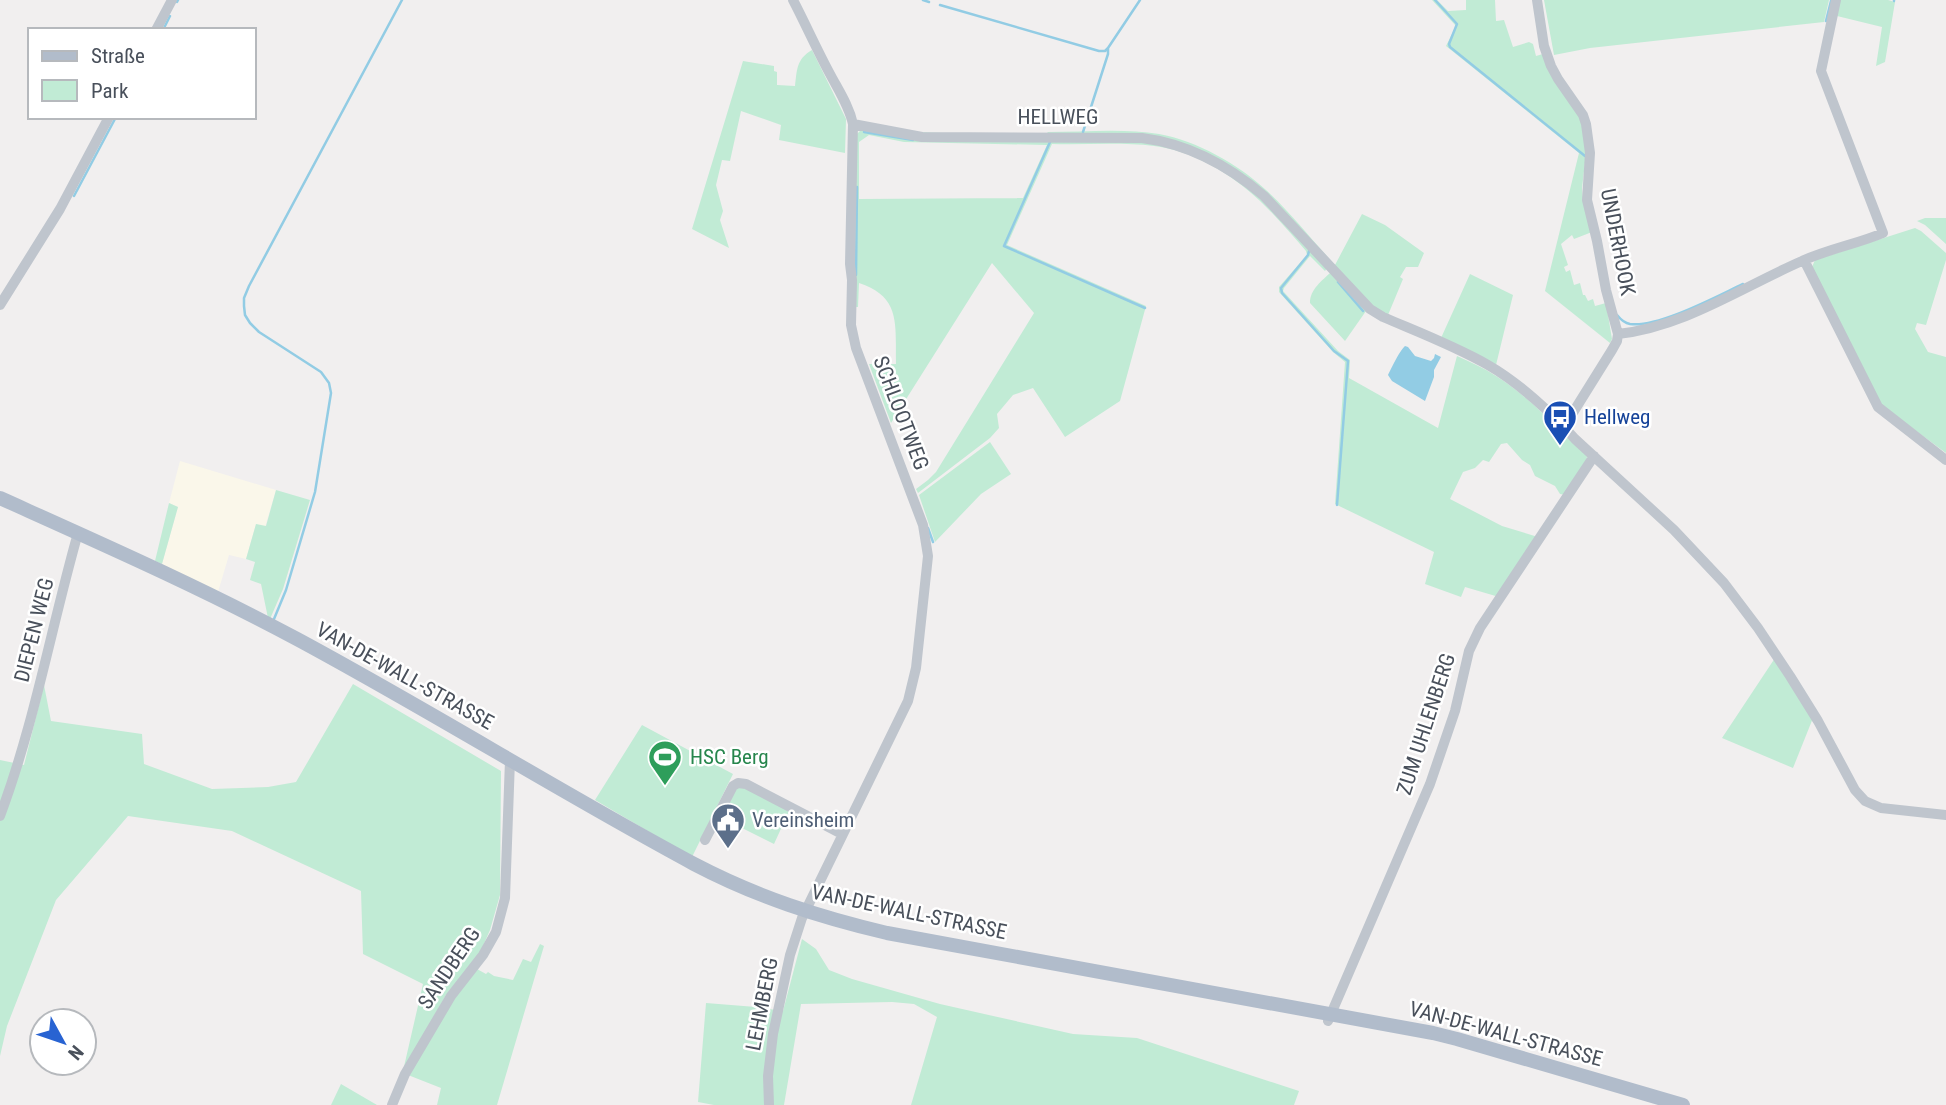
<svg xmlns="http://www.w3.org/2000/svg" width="1946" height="1105" viewBox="0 0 1946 1105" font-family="'Roboto Condensed',sans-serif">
<rect width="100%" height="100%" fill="#f1efef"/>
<!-- commercial -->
<path fill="#faf7ea" d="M180 461 276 490 265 527 256 524 246 559 229 555 218 592 162 564 178 507 169 503Z"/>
<!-- green -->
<path fill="#c1ebd5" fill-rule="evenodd" d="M1432 0H1437L1448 11 1466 10V0H1495L1496 21 1504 20 1513 47 1529 42 1533 44 1536 56 1543 54 1581 120 1586 154 1582 188 1583 200 1592 232 1574 239 1572 235 1561 244 1568 265 1564 267 1566 272 1570 270 1574 285 1580 283 1583 295H1585L1588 301 1593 299 1595 306 1606 303 1612 339 1610 343 1545 291 1579 153 1446 46 1456 26Z
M1544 0H1829L1824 22 1590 48 1554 55Z
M1840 0H1888L1895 2 1885 62 1876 66 1882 27 1837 16Z
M812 50 846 119 845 153 779 140 781 125 741 111 730 161 722 160 716 185 723 211 720 220 729 248 692 229 743 61 774 66V71L777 72V85L795 86C797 71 796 59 812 50Z
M867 130 1144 141 1189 152 1247 185 1327 268 1325 271 1310 256 1284 288 1283 291 1338 351 1350 360 1349 378 1438 428 1457 356C1470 362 1484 368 1496 376 1530 397 1558 429 1587 456L1586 464 1566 495 1560 494 1555 486 1535 476 1530 465 1522 460 1507 443 1501 444 1489 462 1483 460 1475 468 1463 472 1450 499 1502 526 1538 537 1499 597 1465 587 1461 597 1425 584 1434 552 1335 504 1345 362 1333 352 1279 292V287L1307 255 1306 251C1291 234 1276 216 1259 200 1232 174 1191 150 1154 146 1121 142 1085 145 1052 144L1007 245 1146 306 1120 401 1065 437 1033 388 1013 395 997 414 999 428 990 438 918 493 916 489 928 480 936 472 1034 313 992 263 891 423 869 364H896C895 326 902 297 859 283L858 307H854L856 135 860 131ZM869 135 904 142 1047 145 1023 198 859 199V142Z
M1047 132C1082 132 1125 128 1159 134 1197 141 1238 164 1266 190 1291 213 1312 240 1335 265L1362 214 1385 225 1424 253 1418 267H1406L1400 277 1403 279 1388 315 1372 308 1282 211 1191 147 1049 134Z
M1925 218H1946V244L1925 225 1917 221Z
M1915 228 1921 231 1946 253V260L1926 325 1917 323 1915 329 1928 352 1946 357V453L1881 405 1812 267 1815 260Z
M1331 272 1366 311 1345 341 1310 303C1310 289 1322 281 1331 272Z
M1470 274 1513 295 1496 365 1441 338Z
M990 442 1011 474 981 494 935 542 919 495Z
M276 490 310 500 283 589 270 619 268 618 261 584 250 580 255 562 246 559 256 524 266 526Z
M169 503 178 507 162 564 155 561Z
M1775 658 1813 718 1793 768 1722 738Z
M353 684 501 771 500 895 490 930 479 955 446 995 403 1071 423 984 363 954 361 891 232 831 128 816 56 900 7 1026 0 1056V760L24 765 44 685 51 721 142 734 144 764 212 789 268 787 296 782Z
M642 725 733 774 692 857 595 800Z
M742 786 790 809 774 844 720 817 734 790Z
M802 939 816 949 829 970 852 979 940 1004 1073 1034 1137 1038 1299 1091 1294 1105H911L937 1017 914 1004 892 1002 801 1004 784 1105H714L698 1102 706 1003 756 1007 783 1011Z
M540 944 544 946 497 1105H437L441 1088 408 1075 454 999 477 969 486 974 488 972 494 976 513 980 523 959 531 962Z
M341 1084 377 1105H331Z"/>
<!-- water -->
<path fill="#92cce4" d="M1405 346 1408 347 1415 356 1431 361 1434 358 1435 354 1441 357 1434 370V377L1425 401 1392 381 1388 375C1391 369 1400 350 1405 346Z"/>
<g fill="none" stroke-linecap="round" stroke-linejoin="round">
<!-- stream -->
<path stroke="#92cce4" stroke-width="2.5" d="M923 0 929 2
M1435 0 1457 24 1449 44 1450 47 1585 156
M1894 1V0
M177 2 178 0
M940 5 1099 51H1105L1108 48
M1826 21 1831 1
M163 30 170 16
M864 132 913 140
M1083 132 1108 54V48L1140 0
M1050 142 1004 246 1145 308
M74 196 116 117
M1309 251 1308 255 1281 288 1282 293 1334 351 1348 361 1337 505
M856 275 857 187
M1338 282 1363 311
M1617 315C1621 320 1624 323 1630 324 1658 328 1717 296 1743 284
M928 528 933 542
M274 619 286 590 315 492 331 393 329 383 321 372 259 332 250 323 245 315 244 306V298L249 286 402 0"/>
<!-- minor -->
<path stroke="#bfc5cd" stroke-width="10" d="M1537 0 1544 46 1551 66 1558 79 1583 115 1586 124 1590 153 1587 200 1597 241 1606 290 1618 334 1617 341 1612 350 1564 427
M156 30 172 0
M853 124 922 137 1142 138C1189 144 1229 166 1264 196L1370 309 1383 317C1418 332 1455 346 1488 365 1518 382 1553 414 1575 439L1674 530 1724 583 1758 628 1790 676 1818 721 1855 790 1865 801 1881 808 1946 815
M1804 260 1878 407 1946 460
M0 305 60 209 109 117
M1618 334C1684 327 1742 287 1802 261 1828 249 1857 244 1883 233L1821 71 1836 0
M0 816C35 722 51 628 78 533
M705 840 733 786 738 783 746 784 842 834
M1328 1021 1430 784 1455 711 1469 651 1480 628 1594 456
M392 1105 405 1074 451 996 483 955 496 932 505 898 510 760
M769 1105 768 1076 773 1034 790 955 802 918 908 701 916 668 928 556 923 525 856 348 851 325 852 280 850 264 853 124C849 106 839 91 830 74 817 50 806 25 793 0"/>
<!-- major -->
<path stroke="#b1bccb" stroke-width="14" d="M0 498C100 543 200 587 297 639 431 711 560 792 694 864 757 897 819 917 887 933L1433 1033 1457 1039 1683 1105"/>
</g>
<!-- icons -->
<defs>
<g id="bus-pin" transform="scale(1.75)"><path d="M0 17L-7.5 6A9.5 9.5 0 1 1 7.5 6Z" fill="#1a4fb4" stroke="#fff"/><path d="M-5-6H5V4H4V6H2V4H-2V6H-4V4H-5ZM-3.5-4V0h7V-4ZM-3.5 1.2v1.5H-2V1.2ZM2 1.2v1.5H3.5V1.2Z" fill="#fff"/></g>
<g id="stadium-pin" transform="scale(1.75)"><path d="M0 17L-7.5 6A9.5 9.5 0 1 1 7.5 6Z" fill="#2e9e5b" stroke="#fff"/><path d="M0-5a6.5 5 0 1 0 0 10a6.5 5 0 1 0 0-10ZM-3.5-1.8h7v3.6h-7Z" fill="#fff"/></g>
<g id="civic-pin" transform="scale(1.75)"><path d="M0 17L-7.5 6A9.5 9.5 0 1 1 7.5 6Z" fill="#5c6f8a" stroke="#fff"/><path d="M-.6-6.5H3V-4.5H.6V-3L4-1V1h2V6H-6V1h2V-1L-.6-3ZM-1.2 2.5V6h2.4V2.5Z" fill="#fff"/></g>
</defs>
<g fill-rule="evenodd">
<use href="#bus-pin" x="1560" y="417"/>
<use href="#stadium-pin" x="665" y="757"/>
<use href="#civic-pin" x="728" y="820"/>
</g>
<g text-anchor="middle" stroke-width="5" stroke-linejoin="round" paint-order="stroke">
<!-- street labels -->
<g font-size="21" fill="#49505b" stroke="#fff">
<text x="1058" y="124">HELLWEG</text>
<text transform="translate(1618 242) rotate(79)" y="7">UNDERHOOK</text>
<text transform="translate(901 413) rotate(69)" y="7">SCHLOOTWEG</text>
<text transform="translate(34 630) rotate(-76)" y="7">DIEPEN WEG</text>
<text transform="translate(405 676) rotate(29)" y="7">VAN-DE-WALL-STRASSE</text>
<text transform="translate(1426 724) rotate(-72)" y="7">ZUM UHLENBERG</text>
<text transform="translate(909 912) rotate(12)" y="7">VAN-DE-WALL-STRASSE</text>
<text transform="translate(449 968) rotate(-56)" y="7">SANDBERG</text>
<text transform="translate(762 1004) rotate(-79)" y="7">LEHMBERG</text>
<text transform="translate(1506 1034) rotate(15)" y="7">VAN-DE-WALL-STRASSE</text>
</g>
<!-- transit labels -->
<g font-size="21" fill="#164399" stroke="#fff" text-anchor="start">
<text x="1584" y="424">Hellweg</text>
</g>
<!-- leisure labels -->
<g font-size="21" fill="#27864d" stroke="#fff" text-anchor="start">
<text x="690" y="764">HSC Berg</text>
</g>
<!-- service labels -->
<g font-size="21" fill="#4e5e75" stroke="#fff" text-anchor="start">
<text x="752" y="827">Vereinsheim</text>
</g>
</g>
<!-- legend -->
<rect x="28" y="28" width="228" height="91" fill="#ffffff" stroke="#b6b9bd" stroke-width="2"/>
<rect x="42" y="51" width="35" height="10" fill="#b1bccb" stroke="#b6b9bd" stroke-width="2"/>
<text x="91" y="63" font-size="21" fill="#49505b">Straße</text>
<rect x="42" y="80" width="35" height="21" fill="#c1ebd5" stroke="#b6b9bd" stroke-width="2"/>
<text x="91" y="98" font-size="21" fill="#49505b">Park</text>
<!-- north arrow -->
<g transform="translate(63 1042) rotate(130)"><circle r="33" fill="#ffffff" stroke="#b6b9bd" stroke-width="2"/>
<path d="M0-5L12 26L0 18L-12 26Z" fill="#2863d2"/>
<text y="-10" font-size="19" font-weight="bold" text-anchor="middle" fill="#49505b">N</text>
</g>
</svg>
